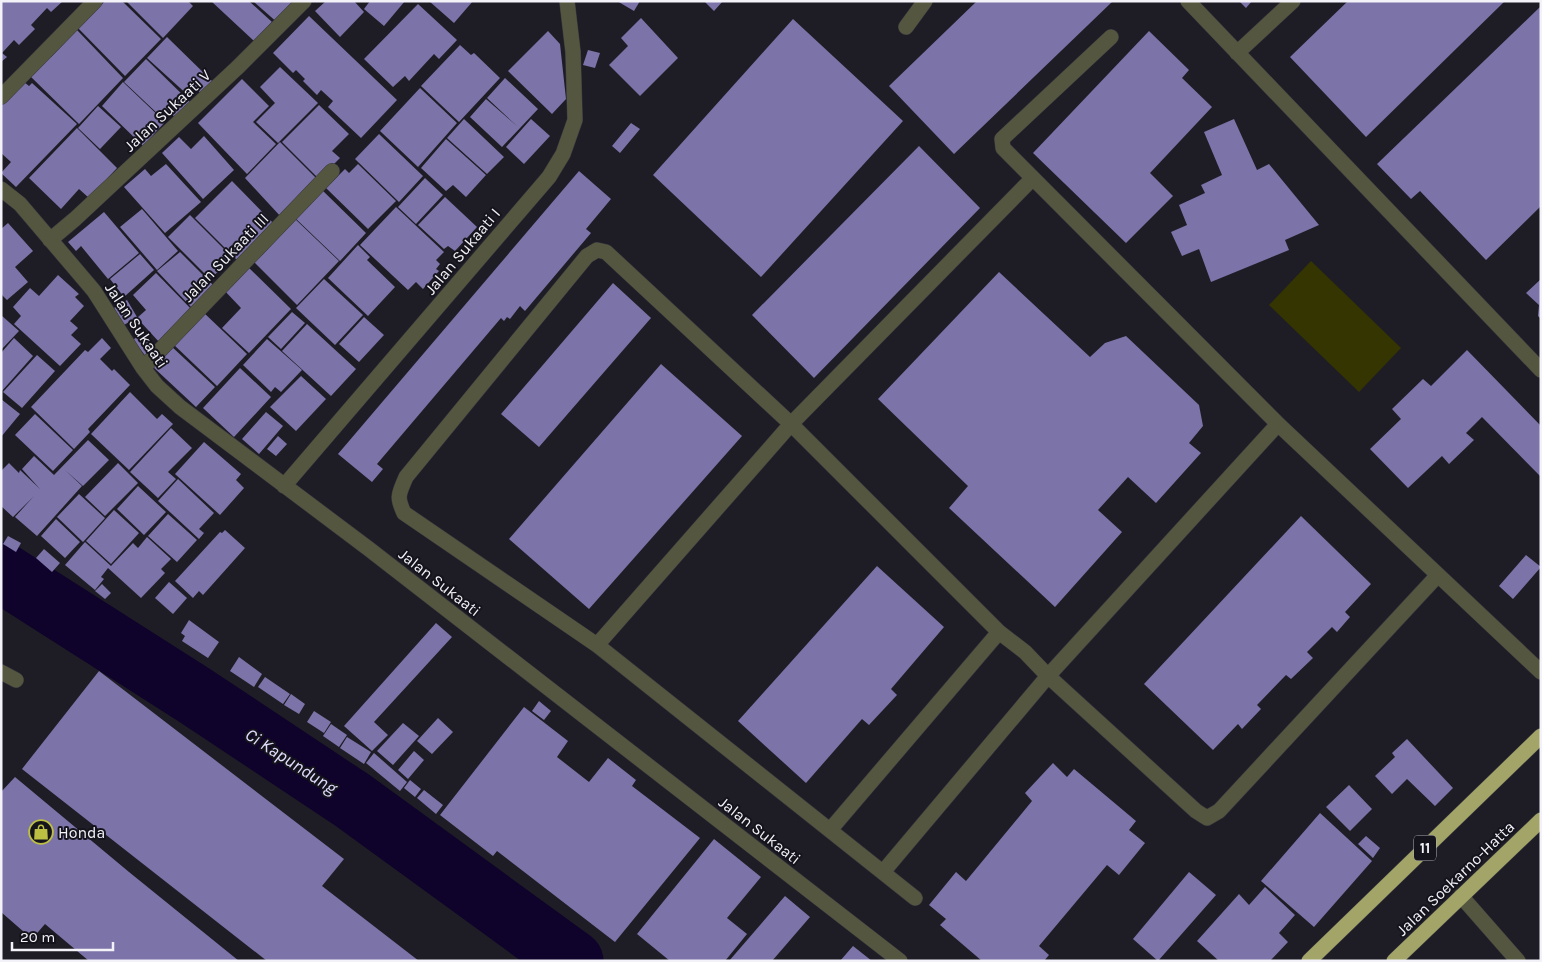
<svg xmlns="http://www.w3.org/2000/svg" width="1542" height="962" viewBox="0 0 1542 962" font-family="Karla,sans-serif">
<rect width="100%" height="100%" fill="#1e1d26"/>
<!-- grass -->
<path fill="#353501" d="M1311 261 1401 348 1359 392 1269 305Z"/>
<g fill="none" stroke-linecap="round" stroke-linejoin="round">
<!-- river -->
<path stroke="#0f022b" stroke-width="61" d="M1 572 194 695 352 800 573 961"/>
</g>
<!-- building -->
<path fill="#7c73a8" d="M1 1H63L51 12 47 8 31 25 35 29 19 45 14 40 2 53 7 57 1 62Z
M105 1H122L161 39 125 76 78 28Z
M126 1H188L193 6 163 38Z
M211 1H249L272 22 254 41Z
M253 1H293L279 24Z
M326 1H354L364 12 340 37 315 11Z
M370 1H405L384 26 364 9Z
M429 1H473L454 23Z
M617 1H640L634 11Z
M704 1H723L714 11Z
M977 1H1113L954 154 889 86Z
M1239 1H1252L1246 8Z
M1348 1H1505L1366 137 1290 57Z
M418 4 457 40 439 59 434 54 409 81 405 76 393 87 364 59Z
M1541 6V206L1486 260 1420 191 1411 199 1377 164Z
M309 16 397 100 361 138 328 107 333 101 321 90 317 95 303 81 305 79 296 70 293 73 273 53Z
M641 18 678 58 640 96 609 65 628 46 621 38Z
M793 19 903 121 761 277 653 175Z
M77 30 123 78 79 124 28 74 48 53 51 57Z
M548 31 560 44 566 99 552 114 508 71Z
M1149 31 1189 70 1182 78 1212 107 1150 173 1173 196 1126 243 1033 153Z
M167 37 212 81 200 93 197 90 190 97 147 58Z
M460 45 471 55 474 53 500 78 459 122 421 86Z
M588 50 600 53 595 68 583 65Z
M146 59 191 103 177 119 165 108 159 115 124 82Z
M280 67 318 103 278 143 256 122 275 103 260 87Z
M505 78 538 109 502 147 470 117 486 99 518 127 487 98Z
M242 79 269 106 253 122 276 144 247 174 198 123Z
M24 82 29 86 32 83 77 124 16 187 1 173 11 162 1 153V105Z
M123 82 165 122 143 146 102 106Z
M420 88 457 123 418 167 380 131Z
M319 105 349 134 332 151 340 158 319 179 282 142Z
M98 106 121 127 100 149 78 128Z
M464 119 504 157 487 174 447 138Z
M531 119 550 136 524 164 506 147Z
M1234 119 1257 170 1269 164 1319 225 1285 240 1289 250 1211 282 1199 249 1182 256 1171 232 1187 225 1179 205 1205 193 1201 185 1222 175 1204 132Z
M631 123 640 129 620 153 612 146Z
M77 128 117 168 89 198 79 189 61 209 29 178Z
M379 134 423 176 399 202 355 159Z
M204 136 234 170 203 199 162 153 179 137 191 149Z
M446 139 486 175 466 197 453 185 446 191 421 168Z
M280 142 319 181 282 218 245 178Z
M919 146 980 208 814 378 752 315Z
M166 164 201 202 165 233 124 187 145 169 151 176Z
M358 164 396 201 368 229 326 188 345 169 349 173Z
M579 171 611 199 586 229 591 233 525 311 520 306 510 319 507 317 504 321 501 318 377 464 383 469 372 482 338 454Z
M425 178 443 195 416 224 398 207Z
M232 181 275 225 239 262 195 218Z
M320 188 366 233 340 261 293 216Z
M445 197 477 227 455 251 448 246 444 249 418 225Z
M396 207 444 252 436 260 440 264 436 269 439 271 423 289 416 282 408 290 360 245Z
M142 209 178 251 157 270 120 227Z
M104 212 139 253 108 279 81 246 76 251 68 242Z
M190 215 233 258 210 279 168 237Z
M293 217 339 261 297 305 252 260Z
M8 223 33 251 15 267 28 282 7 300 1 294V229Z
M358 245 370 257 367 260 395 287 368 316 328 278Z
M180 252 215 287 193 309 157 271Z
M140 254 154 270 124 297 110 279Z
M246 265 291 309 249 353 222 328 241 308 223 289Z
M999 272 1090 357 1105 343 1126 336 1199 405 1203 426 1189 443 1201 453 1156 503 1128 477 1098 510 1122 532 1055 607 949 508 968 486 878 399Z
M156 273 193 311 160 343 137 318 146 310 133 295Z
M58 275 79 294 75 297 84 306 70 321 78 328 71 335 81 344 60 366 14 324 21 316 13 307 30 288 39 296Z
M324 279 363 315 335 345 296 308Z
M1541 279V319L1538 316 1539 305 1526 293Z
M613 283 651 318 539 447 501 414Z
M127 300 137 317 124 325 114 308Z
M202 311 247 354 217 386 172 343Z
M292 312 305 323 281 349 268 337Z
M1 315 19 331 1 350Z
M364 317 384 335 359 362 339 344Z
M307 324 356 369 331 396 282 351Z
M143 332 157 350 147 358 133 340Z
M14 338 33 356 1 392V353Z
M102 338 111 348 100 359 112 371 114 369 130 385 88 429 90 432 74 449 31 407 85 350 88 352Z
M267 339 302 370 281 392 275 387 271 392 243 365Z
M170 345 215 387 196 407 151 365Z
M1467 350 1541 426V477L1482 417 1466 433 1474 440 1449 464 1442 456 1408 488 1370 449 1401 419 1392 409 1423 379 1431 386Z
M37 355 55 371 22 408 3 392Z
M661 364 742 436 589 609 509 539Z
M240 368 271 397 234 437 203 408Z
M301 376 326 399 296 431 270 407Z
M130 392 157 419 162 414 173 424 129 470 91 434Z
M1 399 20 414 1 437Z
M266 412 283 426 259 454 242 439Z
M35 414 73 450 53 471 15 435Z
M171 428 192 448 168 472 176 479 158 498 130 472Z
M278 436 287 444 276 456 267 449Z
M88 440 109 460 83 486 65 470 82 486 37 536 15 517 34 496 13 517 1 506V471L9 463 19 473 20 470 40 489 22 469 34 456 54 475Z
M204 442 241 474 236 480 244 488 220 515 175 474Z
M118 463 138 483 105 516 85 497Z
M178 479 214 513 199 529 204 533 199 539 158 501Z
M138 486 166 512 144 535 117 509Z
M79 494 105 518 83 542 57 517Z
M114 510 139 533 111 564 86 541Z
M168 514 197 540 177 562 148 536Z
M1301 516 1371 584 1345 612 1350 617 1337 632 1332 627 1307 652 1313 658 1291 679 1286 675 1257 705 1261 709 1242 729 1238 724 1213 750 1144 684Z
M56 519 80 542 65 558 41 536Z
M225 530 245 548 203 595 199 591 193 598 175 581 220 532 222 533Z
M8 536 21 543 16 552 3 544Z
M147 537 171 559 161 569 165 573 141 598 108 568 101 577 104 579 95 590 65 565 85 542 111 566 133 543 138 548Z
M44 549 60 563 52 572 36 558Z
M1526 555 1541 567 1513 599 1499 586Z
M877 566 944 627 891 689 897 695 869 725 862 719 806 783 738 721Z
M169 582 187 598 173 614 155 598Z
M102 584 111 593 105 599 95 591Z
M189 620 219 642 208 658 182 641 185 636 181 633Z
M436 623 452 637 374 722 388 735 372 751 344 726Z
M239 657 262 674 254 687 230 671Z
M99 671 344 859 322 886 419 961H267L22 769Z
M265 677 290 694 283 704 258 687Z
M291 694 305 704 299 714 284 705Z
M539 701 551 711 544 720 532 711Z
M524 707 568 741 557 757 589 782 608 758 636 780 632 786 700 838 615 942 497 851 493 856 440 815Z
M314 711 331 722 324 733 307 722Z
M438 718 453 732 432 754 417 741Z
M403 723 419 736 393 765 377 751Z
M331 724 347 735 339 747 323 736Z
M347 737 371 752 364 764 340 748Z
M1407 739 1453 788 1435 806 1407 779 1392 794 1375 776 1395 757 1392 753Z
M414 751 424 760 408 779 398 770Z
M374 753 407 782 400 791 366 763Z
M1053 763 1067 777 1074 769 1136 821 1129 830 1145 843 1119 875 1107 865 1039 946 1049 955 1044 961H982L940 925 946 919 929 905 956 872 966 881 1032 801 1025 793Z
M15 777 129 872 239 961H89L45 924 32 939 1 912V792Z
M410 780 421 789 415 797 404 788Z
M1349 785 1372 809 1350 831 1326 807Z
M424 790 443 805 436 814 417 798Z
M1320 813 1372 861 1314 927 1261 881Z
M1366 836 1380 848 1373 858 1358 844Z
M714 839 761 877 727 918 747 934 725 961H670L637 934Z
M1189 872 1216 895 1158 961 1133 939Z
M1265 887 1295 915 1279 933 1288 942 1270 961H1219L1197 941 1239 894 1249 905Z
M785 896 810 917 772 961H729Z
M853 946 872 961H840Z"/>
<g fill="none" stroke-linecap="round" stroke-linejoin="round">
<!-- minor casing -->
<g stroke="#38373f" stroke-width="16">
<path id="minor" d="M1188 1 1541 370
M906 27 925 1
M1111 37 1002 139 1003 148 1278 424 1541 672
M1237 53 1293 1
M1 97 95 1
M1 189 20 204 94 291 143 368 157 386 180 407 369 549 900 961
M50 240 75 219 238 67 304 1
M143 368 332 171
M284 486 549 177 563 154 575 120 573 52 567 1
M597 645 791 424 1033 178
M1 672 16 680
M830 830 999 632
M883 872 1048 676 1196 811 1207 818 1219 811 1438 575
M1461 896 1518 961
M915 898 597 645 404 513C396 496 399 494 406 477L587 256 597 250 606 252 791 424 999 632 1025 652 1048 676 1278 424"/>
</g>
<!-- highway casing -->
<g stroke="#38373f" stroke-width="16">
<path id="highway" d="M1309 961 1541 736
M1394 961 1541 820"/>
</g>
<!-- minor -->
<use href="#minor" stroke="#55563f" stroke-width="15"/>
<!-- highway -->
<use href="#highway" stroke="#a2a468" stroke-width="15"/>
</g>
<!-- icons -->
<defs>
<g id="shop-ring" transform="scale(1.25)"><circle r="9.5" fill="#15141c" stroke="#bdbf43" stroke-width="1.5"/><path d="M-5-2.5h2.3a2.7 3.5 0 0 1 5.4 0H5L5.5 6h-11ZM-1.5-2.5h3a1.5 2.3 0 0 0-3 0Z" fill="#bdbf43"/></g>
</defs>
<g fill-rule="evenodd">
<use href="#shop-ring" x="41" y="832"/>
</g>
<g text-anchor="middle" stroke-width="4" stroke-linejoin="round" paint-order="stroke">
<!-- shield labels -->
<rect fill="#15141c" stroke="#b0afb6" stroke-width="1" x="1414" y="835.5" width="22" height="25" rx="4"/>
<g font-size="15" font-weight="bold" fill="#f3f2f8">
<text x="1425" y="853">11</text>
</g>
<!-- street labels -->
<g font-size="16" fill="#f3f2f8" stroke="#15141c">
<text transform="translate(167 110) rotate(-43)" y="6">Jalan Sukaati V</text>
<text transform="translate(462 251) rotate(-50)" y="6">Jalan Sukaati I</text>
<text transform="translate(225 257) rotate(-46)" y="6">Jalan Sukaati III</text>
<text transform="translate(137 325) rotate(56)" y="6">Jalan Sukaati</text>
<text transform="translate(440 582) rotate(38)" y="6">Jalan Sukaati</text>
<text transform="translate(760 830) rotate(38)" y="6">Jalan Sukaati</text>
<text transform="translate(1455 878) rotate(-44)" y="6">Jalan Soekarno-Hatta</text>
</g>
<!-- poi labels -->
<g font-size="16" fill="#f3f2f8" stroke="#15141c" text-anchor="start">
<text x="58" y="838">Honda</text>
</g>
<!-- water labels -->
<g font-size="18" font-style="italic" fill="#e1ddfe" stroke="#15141c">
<text transform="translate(291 761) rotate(33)" y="6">Ci Kapundung</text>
</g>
</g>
<!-- border -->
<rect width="1542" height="962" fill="none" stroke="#f3f2f8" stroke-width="5"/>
<!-- scale -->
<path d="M12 942v8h101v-8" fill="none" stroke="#f3f2f8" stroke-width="2.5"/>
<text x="20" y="942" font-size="15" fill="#f3f2f8" stroke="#15141c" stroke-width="4" paint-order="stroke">20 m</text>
</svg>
